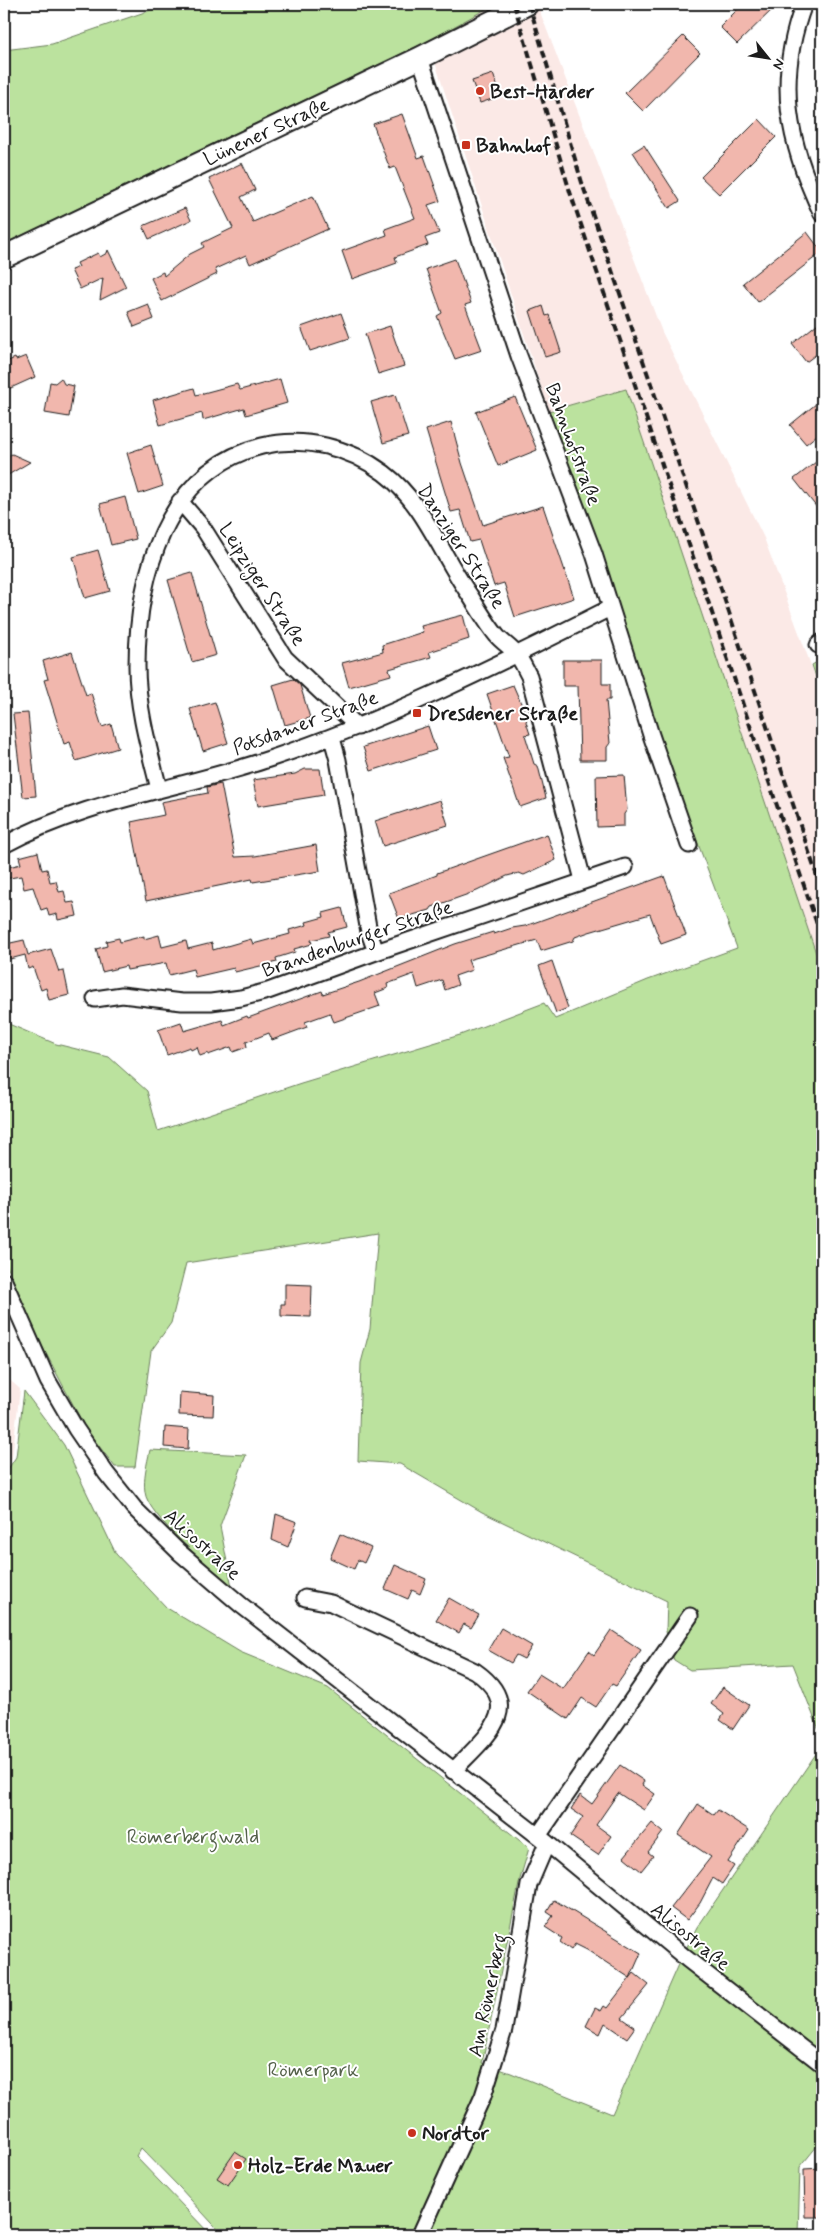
<svg xmlns="http://www.w3.org/2000/svg" width="826" height="2239" viewBox="0 0 826 2239" font-family="Mynerve,sans-serif">
<rect width="100%" height="100%" fill="#fff"/>
<filter id="ink" filterUnits="userSpaceOnUse"><feTurbulence type="fractalNoise" baseFrequency=".02" numOctaves="2"/><feDisplacementMap in="SourceGraphic" scale="10" xChannelSelector="R" yChannelSelector="G"/><feConvolveMatrix kernelMatrix="1 2 1 2 8 2 1 2 1" color-interpolation-filters="sRGB"/></filter>
<g filter="url(#ink)">
<!-- built -->
<path fill="#fbe9e6" d="M495 4H537L662 332 764 538 822 695V971L626 389 549 411 428 41Z
M4 1375 20 1389 12 1458 4 1470Z"/>
<!-- green -->
<path fill="#bbe29e" stroke="#6c7f5d" d="M168 4H495L428 41 4 244V50L52 44Z
M626 389 822 971V1738L793 1664 690 1670 674 1660 669 1647 666 1631 667 1601 482 1512 400 1464 358 1461 361 1363 370 1329 378 1233 186 1263 171 1323 151 1351 135 1467H115L86 1429 41 1344 4 1259V1022L56 1044 109 1057 147 1091 158 1131 301 1083 460 1035 544 1003 555 1019 648 980 737 948 636 678 549 411Z
M822 659V695L812 665Z
M24 1391 64 1445 116 1554 167 1608 240 1652 328 1688 529 1848 520 1879 482 2063 511 2073 612 2114 680 1960 697 1928 822 1745V2140L800 2167 798 2235H223L180 2188 141 2148 136 2157 211 2235H4V1475L16 1457Z
M150 1450 246 1455 220 1526 232 1587C213 1569 147 1516 145 1492 143 1478 147 1464 150 1450Z"/>
<!-- building -->
<path fill="#f1b7ad" stroke="#1c1c1c" d="M743 4H778L737 44 720 27Z
M683 36 700 53 643 111 625 93Z
M493 74 501 96 480 103 472 81Z
M402 114 418 158 424 156 440 201 428 205 439 233 425 238 428 245 395 257 397 263 352 279 342 251 387 235 385 229 415 218 395 167 390 169 373 124Z
M759 119 776 137 719 194 701 177Z
M644 145 680 201 669 208 633 152Z
M242 163 255 190 241 197 253 222 313 196 328 229 250 264 246 255 215 269 217 274 162 301 151 278 163 272 164 276 190 254 204 247 202 243 233 228 209 179Z
M185 208 191 220 149 239 143 226Z
M807 232 822 252 758 302 743 283Z
M108 250 126 287 100 300 103 278 80 289 71 270 79 267 77 263 98 253 100 257 107 253Z
M455 259 471 303 465 305 482 350 455 359 437 316 442 313 426 269Z
M148 304 154 319 134 327 128 312Z
M543 306 546 316 549 315 561 352 545 357 530 311Z
M341 313 350 338 310 351 301 327Z
M822 320V350L806 362 792 344Z
M390 326 404 366 378 374 365 334Z
M26 356 35 377 4 391V363L15 358 16 360Z
M61 378 64 384 74 386 69 417 45 413 50 382 55 383Z
M280 379 287 403 246 415 244 408 203 420 202 413 160 425 153 400 194 388 196 395 237 384 240 390Z
M395 395 408 436 383 443 371 402Z
M515 397 537 450 498 466 476 412Z
M822 399V431L806 444 790 425Z
M451 422 462 463 483 525 543 506 574 598 515 617 504 583 494 586 479 540 470 542 460 510 451 512 426 430Z
M151 445 163 486 139 494 127 453Z
M12 454 30 462 8 475 4 467V458Z
M816 462 822 470V514L794 479Z
M125 497 136 539 111 545 100 504Z
M98 550 110 591 85 598 73 557Z
M192 573 216 655 192 662 168 580Z
M463 615 469 639 429 652 431 657 389 669 391 675 349 687 342 663 383 652 382 645 423 632 421 626Z
M72 652 86 695 91 693 102 727 111 724 118 748 76 761 70 742 64 744 44 680 48 679 43 661Z
M563 660H602V684H610V700H606L610 743 607 747V760H580L578 686H563Z
M293 679 300 685 310 718 285 725 273 685Z
M513 685 527 717 526 722 530 734 525 735 534 764 538 766 546 798 520 807 503 758 509 757 487 694Z
M215 702 228 743 203 751 190 709Z
M28 713 36 796 23 797 13 714Z
M428 726 436 750 371 771 363 747Z
M305 769H320L324 795 258 806 253 780 295 774Z
M624 775 627 810 624 814V826L597 827 596 776Z
M221 784 235 857 255 856 316 845 320 871 253 882 252 879 146 901 131 822 164 815 161 802 208 793 207 787Z
M440 800 448 825 383 846 375 821Z
M547 834 556 860 524 875 519 873 507 876 477 891 432 907 430 910 399 919 389 893 437 875V873Z
M38 852 42 870 47 869 50 882 56 881 59 892 64 891 67 903 74 902 77 916 58 920 57 914 49 916 47 908 41 910 33 887 24 889 21 876 4 879V868L21 864 19 857Z
M664 876 686 935 661 944 650 914 589 932 575 937 573 941 541 951 537 940 468 960 472 970 455 976 458 985 445 990 442 980 418 988 414 974 387 984 388 988 375 993 380 1006 334 1022 330 1013 305 1022 307 1027 272 1040 269 1033 246 1042 247 1047 233 1052 231 1047 208 1055V1053L200 1056 197 1047 191 1050 190 1047 167 1055 158 1030 181 1022 184 1031 222 1020 224 1025 247 1016 248 1018 322 991 323 994 359 982 455 944 493 932 494 934 512 928 525 926Z
M342 908 347 927 328 932 329 936 311 940 312 944 294 949 295 952 276 958 277 962 235 972 234 968 195 977 193 969 169 975 166 963 127 970 126 966 102 972 96 949 107 946 106 941 119 938 120 942 144 936V939L159 935 162 947 186 941 188 949 212 943 213 950 251 939 253 944 290 934 289 930 307 925 306 922 324 917 323 913Z
M24 940 28 955 51 949 59 972 64 971 69 995 49 1000 46 988 41 990 33 967 28 969 25 955 10 959 6 944Z
M552 961 568 1008 556 1013 539 966Z
M285 1284 312 1285 311 1317 281 1316V1304H285Z
M180 1392 214 1395 213 1416 179 1415Z
M165 1427 189 1429 188 1449 164 1447Z
M276 1514 297 1522 288 1547 272 1540Z
M340 1534 371 1548 364 1563 358 1560 354 1569 330 1558Z
M395 1565 426 1579 420 1594 412 1590 408 1599 385 1589Z
M449 1598 479 1615 471 1628 464 1624 459 1633 436 1620Z
M501 1628 532 1646 524 1659 516 1655 511 1663 488 1650Z
M611 1630 641 1650 616 1686 612 1684 596 1707 582 1698 568 1719 527 1691 539 1674 563 1689 589 1651 594 1655Z
M723 1687 749 1705 733 1729 720 1720 724 1714 711 1704Z
M620 1765 644 1781 642 1785 655 1794 644 1810 618 1793 596 1825 611 1836 598 1855 570 1836 583 1817 571 1809 580 1795 592 1804Z
M698 1804 714 1815 718 1810 749 1830 728 1862 734 1866 722 1884 713 1878 700 1903 687 1920 671 1908 711 1857 678 1835Z
M652 1823 663 1832 648 1852 653 1856 641 1871 624 1857Z
M554 1900 641 1953 630 1978 587 1950 575 1944 571 1950 560 1942 562 1938 545 1927 553 1916 547 1912Z
M634 1973 649 1985 622 2018 635 2027 627 2038 605 2023 600 2034 586 2026 595 2008 601 2011 604 2006 607 2008Z
M235 2152 246 2159 228 2185 217 2178Z
M822 2168V2217H805L804 2169Z"/>
<g fill="none" stroke-linecap="round" stroke-linejoin="round">
<!-- street casing -->
<g stroke="#1c1c1c" stroke-width="19">
<path id="street" d="M804 4C775 81 788 143 822 214
M420 58 519 356 594 554 651 735 689 845
M180 501 203 528 285 658 358 727
M818 645 822 642
M332 738 338 760 369 932 376 952
M159 789C149 749 137 707 137 666 137 578 165 470 262 446 305 436 349 447 384 473 424 503 441 554 469 594 478 608 487 624 497 636 503 643 512 648 517 655 522 661 525 669 529 676L583 880
M4 845C86 800 181 789 269 759 387 720 499 664 610 608
M95 999 122 995 182 1002H211L241 998 268 991 376 952 625 867
M4 1281 48 1381 76 1429 106 1473 134 1508 179 1552 241 1605 547 1843 687 1959 822 2064
M305 1598 331 1603 475 1671C528 1708 483 1739 453 1771
M538 1836 690 1616
M420 2235 483 2096 504 2030 529 1885 547 1843"/>
</g>
<!-- secondary casing -->
<g stroke="#1c1c1c" stroke-width="25">
<path id="secondary" d="M4 257 420 58 527 4"/>
</g>
<!-- street -->
<use href="#street" stroke="#fff" stroke-width="15"/>
<!-- secondary -->
<use href="#secondary" stroke="#fff" stroke-width="21"/>
<!-- rail -->
<path stroke="#1c1c1c" stroke-width="4" stroke-dasharray="8 4" stroke-linecap="butt" d="M514 4 570 192 822 939
M529 4 583 186 701 529 822 891"/>
</g>
</g>
<!-- markers -->
<g fill="#c8321e" stroke="#fff" stroke-width="2">
<circle cx="480" cy="91" r="5"/>
<rect x="461" y="140" width="10" height="10" rx="2.5"/>
<rect x="412" y="708" width="10" height="10" rx="2.5"/>
<circle cx="412" cy="2133" r="5"/>
<circle cx="238" cy="2165" r="5"/>
</g>
<g text-anchor="middle" stroke-width="4" stroke-linejoin="round" paint-order="stroke">
<!-- poi labels -->
<g font-size="20" font-weight="bold" fill="#1c1c1c" stroke="#fff" text-anchor="start">
<text x="490" y="98">Best-Harder</text>
<text x="476" y="152">Bahnhof</text>
<text x="427" y="720">Dresdener Straße</text>
<text x="422" y="2140">Nordtor</text>
<text x="248" y="2172">Holz-Erde Mauer</text>
</g>
<!-- street labels -->
<g font-size="20" fill="#1c1c1c" stroke="#fff">
<text transform="translate(266 131) rotate(-25)" y="7">Lünener Straße</text>
<text transform="translate(574 444) rotate(70)" y="7">Bahnhofstraße</text>
<text transform="translate(462 546) rotate(57)" y="7">Danziger Straße</text>
<text transform="translate(263 584) rotate(57)" y="7">Leipziger Straße</text>
<text transform="translate(305 722) rotate(-20)" y="7">Potsdamer Straße</text>
<text transform="translate(357 938) rotate(-19)" y="7">Brandenburger Straße</text>
<text transform="translate(203 1544) rotate(42)" y="7">Alisostraße</text>
<text transform="translate(691 1936) rotate(39)" y="7">Alisostraße</text>
<text transform="translate(487 1995) rotate(-78)" y="7">Am Römerberg</text>
</g>
<!-- park labels -->
<g font-size="20" fill="#54614a" stroke="#fff">
<text x="193" y="1843">Römerbergwald</text>
<text x="313" y="2076">Römerpark</text>
</g>
</g>
<!-- margin -->
<rect width="826" height="2239" fill="none" stroke="#fff" stroke-width="20"/>
<rect x="10" y="10" width="806" height="2219" fill="none" stroke="#1c1c1c" stroke-width="2" filter="url(#ink)"/>
<!-- north arrow -->
<g transform="translate(768 58) rotate(120)" stroke="#ffffff" stroke-width="4" paint-order="stroke">
<path d="M0-4L9 19L0 12L-9 19Z" fill="#1c1c1c"/>
<text y="-8" font-size="14" font-weight="bold" text-anchor="middle" fill="#1c1c1c">N</text>
</g>
</svg>
